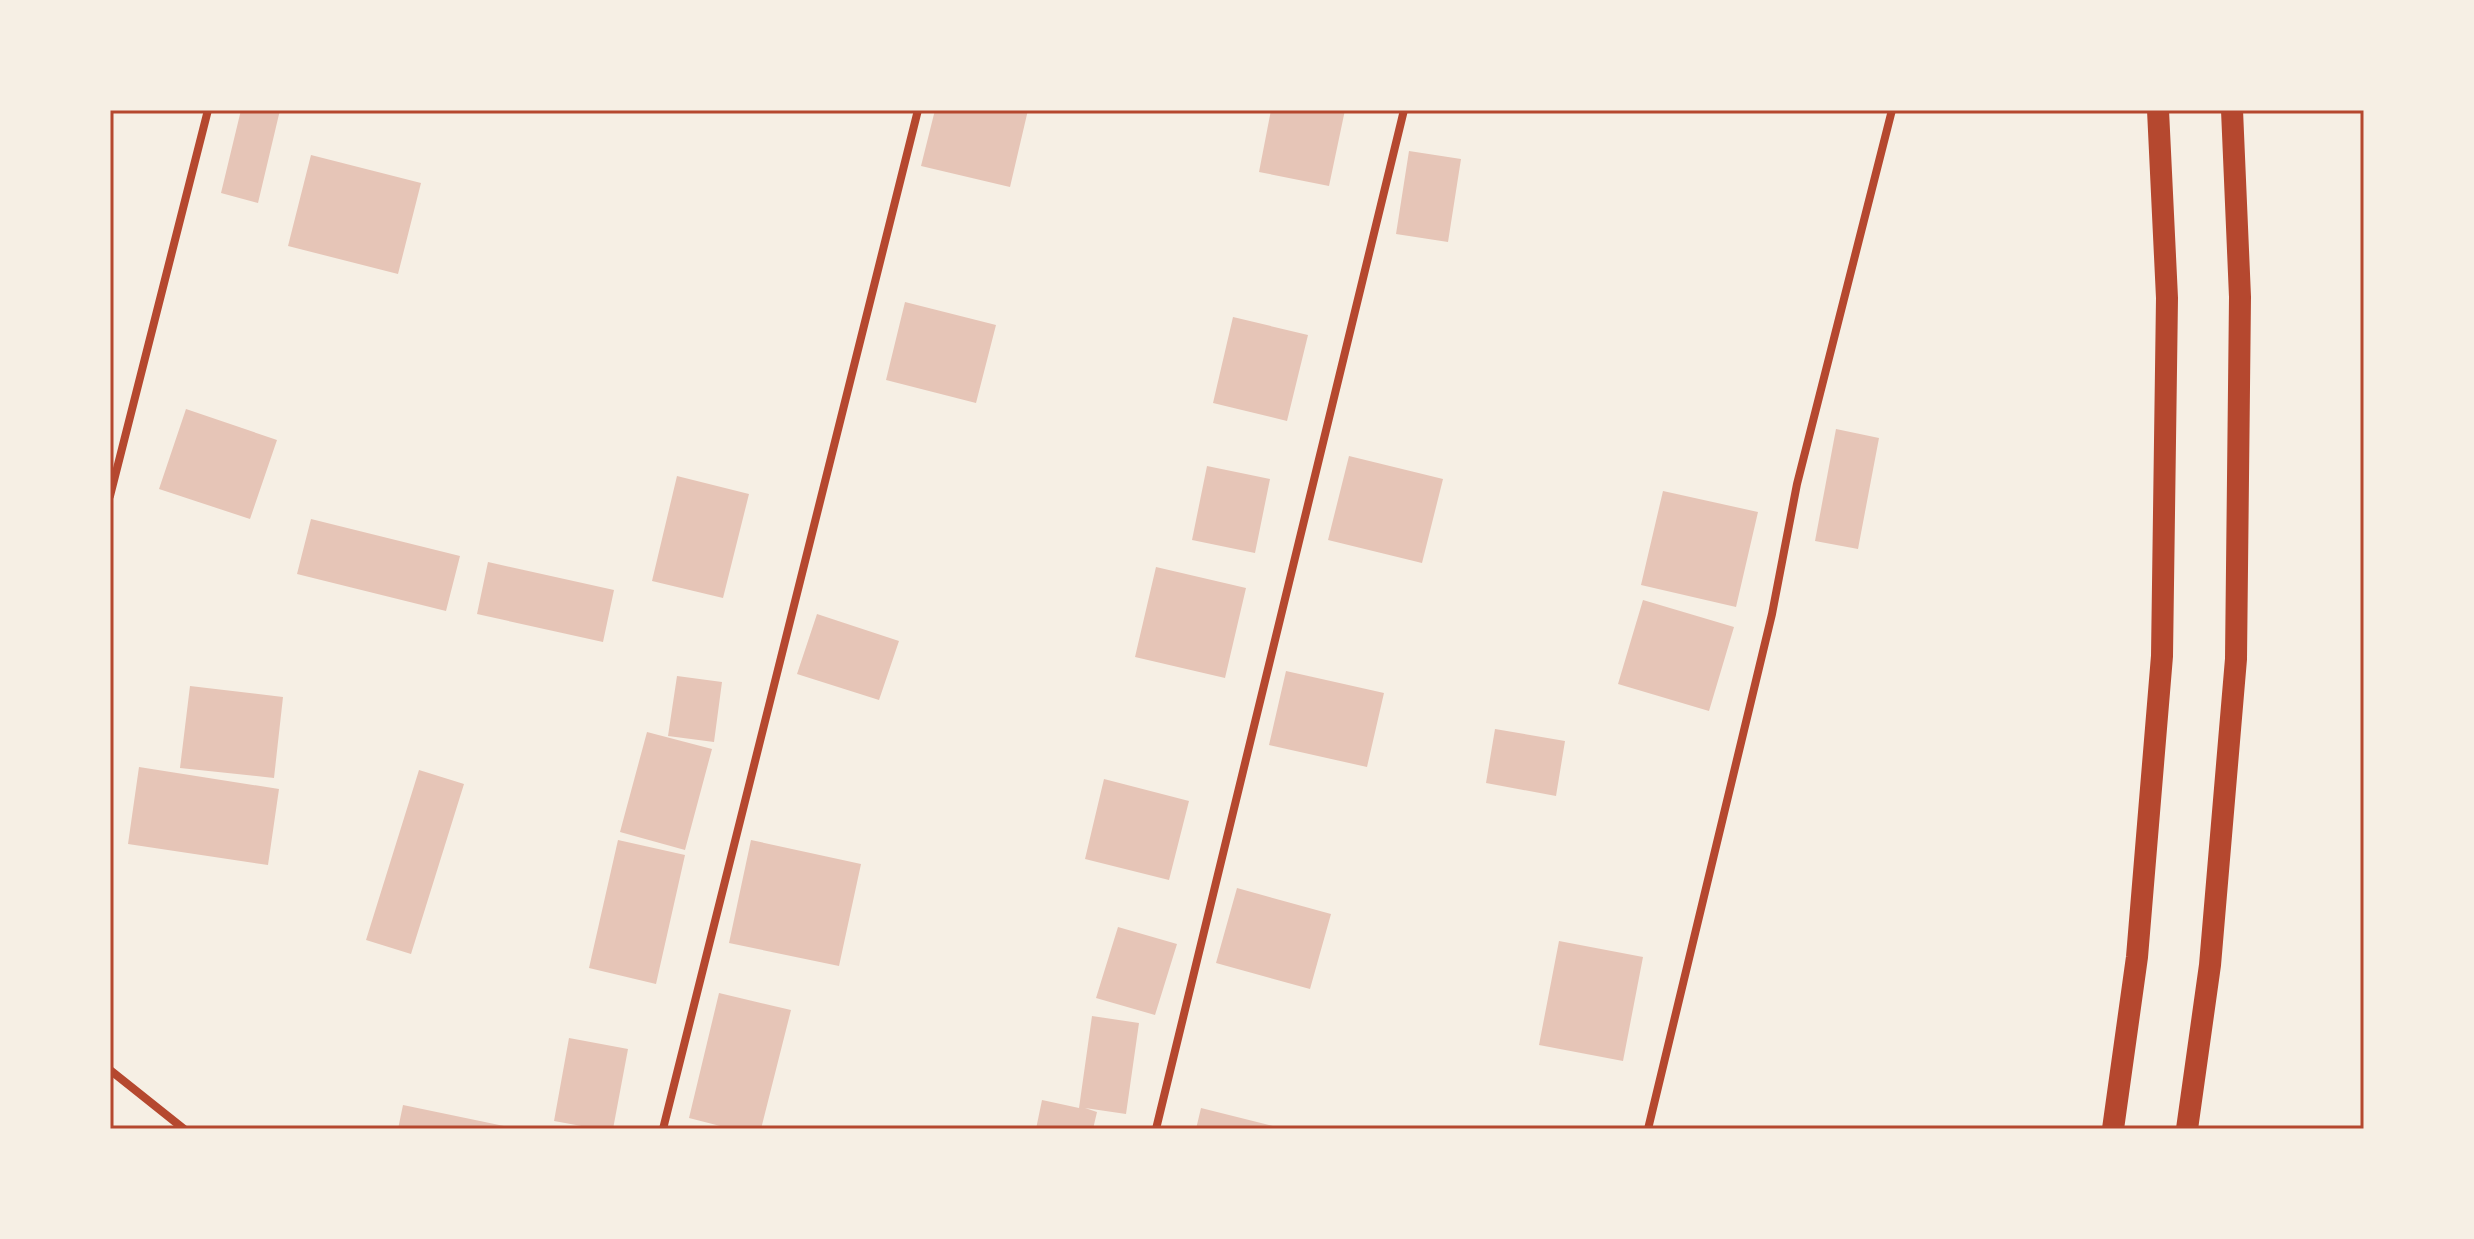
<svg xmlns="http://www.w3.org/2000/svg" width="2474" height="1239" viewBox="0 0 2474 1239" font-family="'Nunito Sans',sans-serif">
<rect width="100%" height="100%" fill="#f6efe4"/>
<!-- building -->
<path fill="#e6c5b7" d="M241 110H280L258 203 221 193Z
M935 110H1028L1010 187 921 166Z
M1271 110H1345L1329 186 1259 172Z
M1409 151 1461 159 1448 242 1396 234Z
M311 155 421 183 398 274 288 246Z
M905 302 996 325 976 403 886 380Z
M1233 317 1308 335 1287 421 1213 403Z
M186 409 277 440 250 519 159 489Z
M1836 429 1879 438 1858 549 1815 541Z
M1349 456 1443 479 1422 563 1328 540Z
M1207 466 1270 479 1255 553 1192 540Z
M677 476 749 494 723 598 652 581Z
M1663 491 1758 512 1736 607 1641 585Z
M311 519 460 556 446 611 297 574Z
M488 562 614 590 603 642 477 614Z
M1156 567 1246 588 1225 678 1135 657Z
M1643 600 1734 627 1709 711 1618 684Z
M817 614 899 641 879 700 797 674Z
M1286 671 1384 693 1367 767 1269 745Z
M677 676 722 682 714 742 668 736Z
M190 686 283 697 274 778 180 768Z
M1495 729 1565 741 1556 796 1486 783Z
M647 732 712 749 685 850 620 832Z
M139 767 279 789 268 865 128 844Z
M419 770 464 784 411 954 366 940Z
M1104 779 1189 801 1169 880 1085 859Z
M618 840 685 855 656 984 589 968Z
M751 840 861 864 839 966 729 943Z
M1237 888 1331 914 1310 989 1216 963Z
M1118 927 1177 944 1155 1015 1096 998Z
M1559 941 1643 957 1623 1061 1539 1045Z
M719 993 791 1010 761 1129H732L689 1118Z
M1092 1016 1139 1023 1126 1114 1085 1108 1097 1112 1093 1129H1036L1042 1100 1079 1108Z
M569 1038 628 1049 613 1129H598L554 1121Z
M403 1105 514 1128V1129H398Z
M1201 1108 1281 1128V1129H1196Z"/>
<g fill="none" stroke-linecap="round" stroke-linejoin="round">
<!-- minor -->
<path stroke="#b5482f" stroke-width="8" d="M110 496 208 110
M110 1070 184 1129
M663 1129 918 110
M1156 1129 1404 110
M1648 1129 1772 614 1797 484 1892 110"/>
<!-- trunk -->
<path stroke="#b5482f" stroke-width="22" d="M2113 1129 2137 957 2162 656 2167 298 2158 110
M2187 1129 2210 965 2236 659 2240 297 2232 110"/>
</g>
<!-- border -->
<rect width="2474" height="1239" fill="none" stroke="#f6efe4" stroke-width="224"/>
<rect x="112" y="112" width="2250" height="1015" fill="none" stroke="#b5482f" stroke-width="3"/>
</svg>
